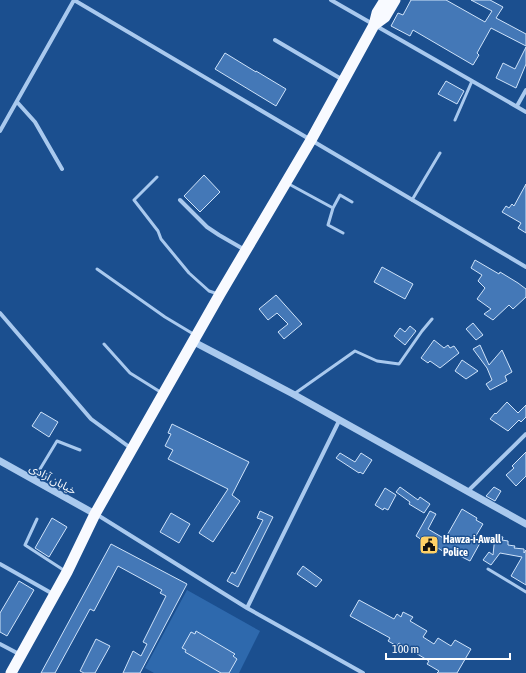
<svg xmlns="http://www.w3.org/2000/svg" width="526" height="673" viewBox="0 0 526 673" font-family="'Asap Condensed','Noto Sans Arabic',sans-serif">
<rect width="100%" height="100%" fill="#1b4f8f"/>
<!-- green -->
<path fill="#2e69ad" d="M187 590 260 631 239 673H154L145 668Z"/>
<!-- building -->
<path fill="#4478b7" stroke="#cfe3fa" d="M411 0H446L485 22 492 11 471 0H490L503 7 496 18 526 34V46L491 28 477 53 479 55 473 65 413 30 410 36 391 26 398 13 403 15Z
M526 47V64L516 88 496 78 503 63 515 69Z
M225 53 256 72V71L286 89 276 106 215 69Z
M446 81 464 91 457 104 438 94Z
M204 175 220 192 200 212 184 196Z
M526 184V233L518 228 521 223 502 212 506 206 509 208 512 204 514 206Z
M475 260 499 274 500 272 518 283 526 289V297L513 309 509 305 493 320 484 314 491 309 477 299 485 288 478 281 482 275 471 268Z
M382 267 413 284 405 299 374 282Z
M276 295 302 324 284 339 278 332 288 324 277 313 268 320 259 309Z
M473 323 483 335 476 340 466 329Z
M410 326 416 331 405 345 394 336 400 328 405 332Z
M434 340 444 348 448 345 450 348 454 346 459 353 440 368 430 361 428 363 421 358Z
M480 345 489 365 502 350 512 372 505 376 507 381 490 390 486 384 492 380 487 368 473 349Z
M462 360 478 371 466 379 455 371Z
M507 402 518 413 526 405V417L521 422 519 420 508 431 490 419 495 413 496 414Z
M41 412 58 422 49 437 32 426Z
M172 424 249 462 232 495 240 501 213 542 199 533 228 489 168 459 173 450 165 446 171 434 168 433Z
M526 452V476L516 486 506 475 514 468 512 466Z
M340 453 355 462 361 453 372 460 363 474 360 472 359 473 336 458Z
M400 487 418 500 420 497 430 504 424 513 409 504 410 502 396 492Z
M494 487 501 491 495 501 486 496Z
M385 488 396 495 388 510 384 508 383 510 375 505Z
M462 509 477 518 476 520 483 524 474 539 480 543 470 561 452 552 450 556 423 538 422 540 416 536 430 511 436 514 428 529 445 539Z
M260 511 273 517 238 587 227 581 232 572 235 574 263 520 257 518Z
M171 513 190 524 179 543 160 532Z
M52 518 67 527 49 557 35 548Z
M495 536 503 537 502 540 508 541V545L515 546 514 548 524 549V553L526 550V585L511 576 522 557 500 553 491 565 483 560 489 552 493 555Z
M111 544 187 584 140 673H123L133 651 141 656 147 644 143 642 166 596 160 593 162 590 118 566 94 611 90 609 55 673H41Z
M303 566 322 580 316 587 297 574Z
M19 581 34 590 7 636 0 632V613Z
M359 600 394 619 397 614 401 617 403 612 413 617 410 621 427 631 423 637 434 644 438 638 451 646 455 640 471 649 457 673H437L439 671 427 664 429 661 399 643 397 646 388 641 390 638 350 616Z
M196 631 235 654 233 656 237 659 229 673H221L185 652 186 650 182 648 191 632 195 634Z
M96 639 110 646 95 673H84L80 671Z"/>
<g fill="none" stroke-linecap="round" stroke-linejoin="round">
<!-- service -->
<path stroke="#a9c9ee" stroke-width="3" d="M455 120 472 81
M157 177 134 200 158 231 161 239 189 273 209 291 218 294
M287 183 333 208
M412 200 440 153
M343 233 328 225 333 208 340 195 352 202
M97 269 165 317 195 335
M104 344 130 373 162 393
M294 394 355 351 377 361 399 364 422 331 432 319
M34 479 57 441 80 450
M37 519 25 545 65 571
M488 569 526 592"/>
<!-- minor -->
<path stroke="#a9c9ee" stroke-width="4" d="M74 0 526 267
M331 0 526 112
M275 40 343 80
M17 102 35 122 62 169
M517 106 526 90
M0 131 74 0
M180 200 207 227 219 235 245 250
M0 313 91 419 132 449
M468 491 526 434
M96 514 247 608 363 673
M0 564 53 594
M247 608 339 421
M0 644 19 654"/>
<!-- tertiary -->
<path stroke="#a9c9ee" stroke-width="7" d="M194 342 293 394 526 524
M0 461 95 514"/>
<!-- trunk -->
<path stroke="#f8faff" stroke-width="11" d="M374 25 385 17 395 0
M11 673 67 572 95 514 220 294 311 140 374 25 377 13 385 0"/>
</g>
<!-- icons -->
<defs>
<g id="civic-square" transform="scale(1)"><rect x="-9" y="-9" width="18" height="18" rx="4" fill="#ffd166" stroke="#1b4f8f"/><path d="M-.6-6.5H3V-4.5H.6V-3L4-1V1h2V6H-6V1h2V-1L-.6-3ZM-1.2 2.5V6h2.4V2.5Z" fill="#111"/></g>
</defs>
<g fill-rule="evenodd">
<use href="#civic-square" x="429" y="545"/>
</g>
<g text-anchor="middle" stroke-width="3" stroke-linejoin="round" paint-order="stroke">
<!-- street labels -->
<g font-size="11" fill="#fff" stroke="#1b4f8f">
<text transform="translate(53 479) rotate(29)" y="4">خیابان آزادی</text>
</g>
<!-- poi labels -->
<g font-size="11" font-weight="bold" fill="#fff" stroke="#1b4f8f" text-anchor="start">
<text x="443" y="543">Hawza-i-Awall<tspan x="443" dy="13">Police</tspan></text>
</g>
</g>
<!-- scale -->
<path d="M386 653v6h124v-6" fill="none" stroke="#ffffff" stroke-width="2"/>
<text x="392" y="653" font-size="12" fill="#ffffff" stroke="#1b4f8f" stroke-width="3" paint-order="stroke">100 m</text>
</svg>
